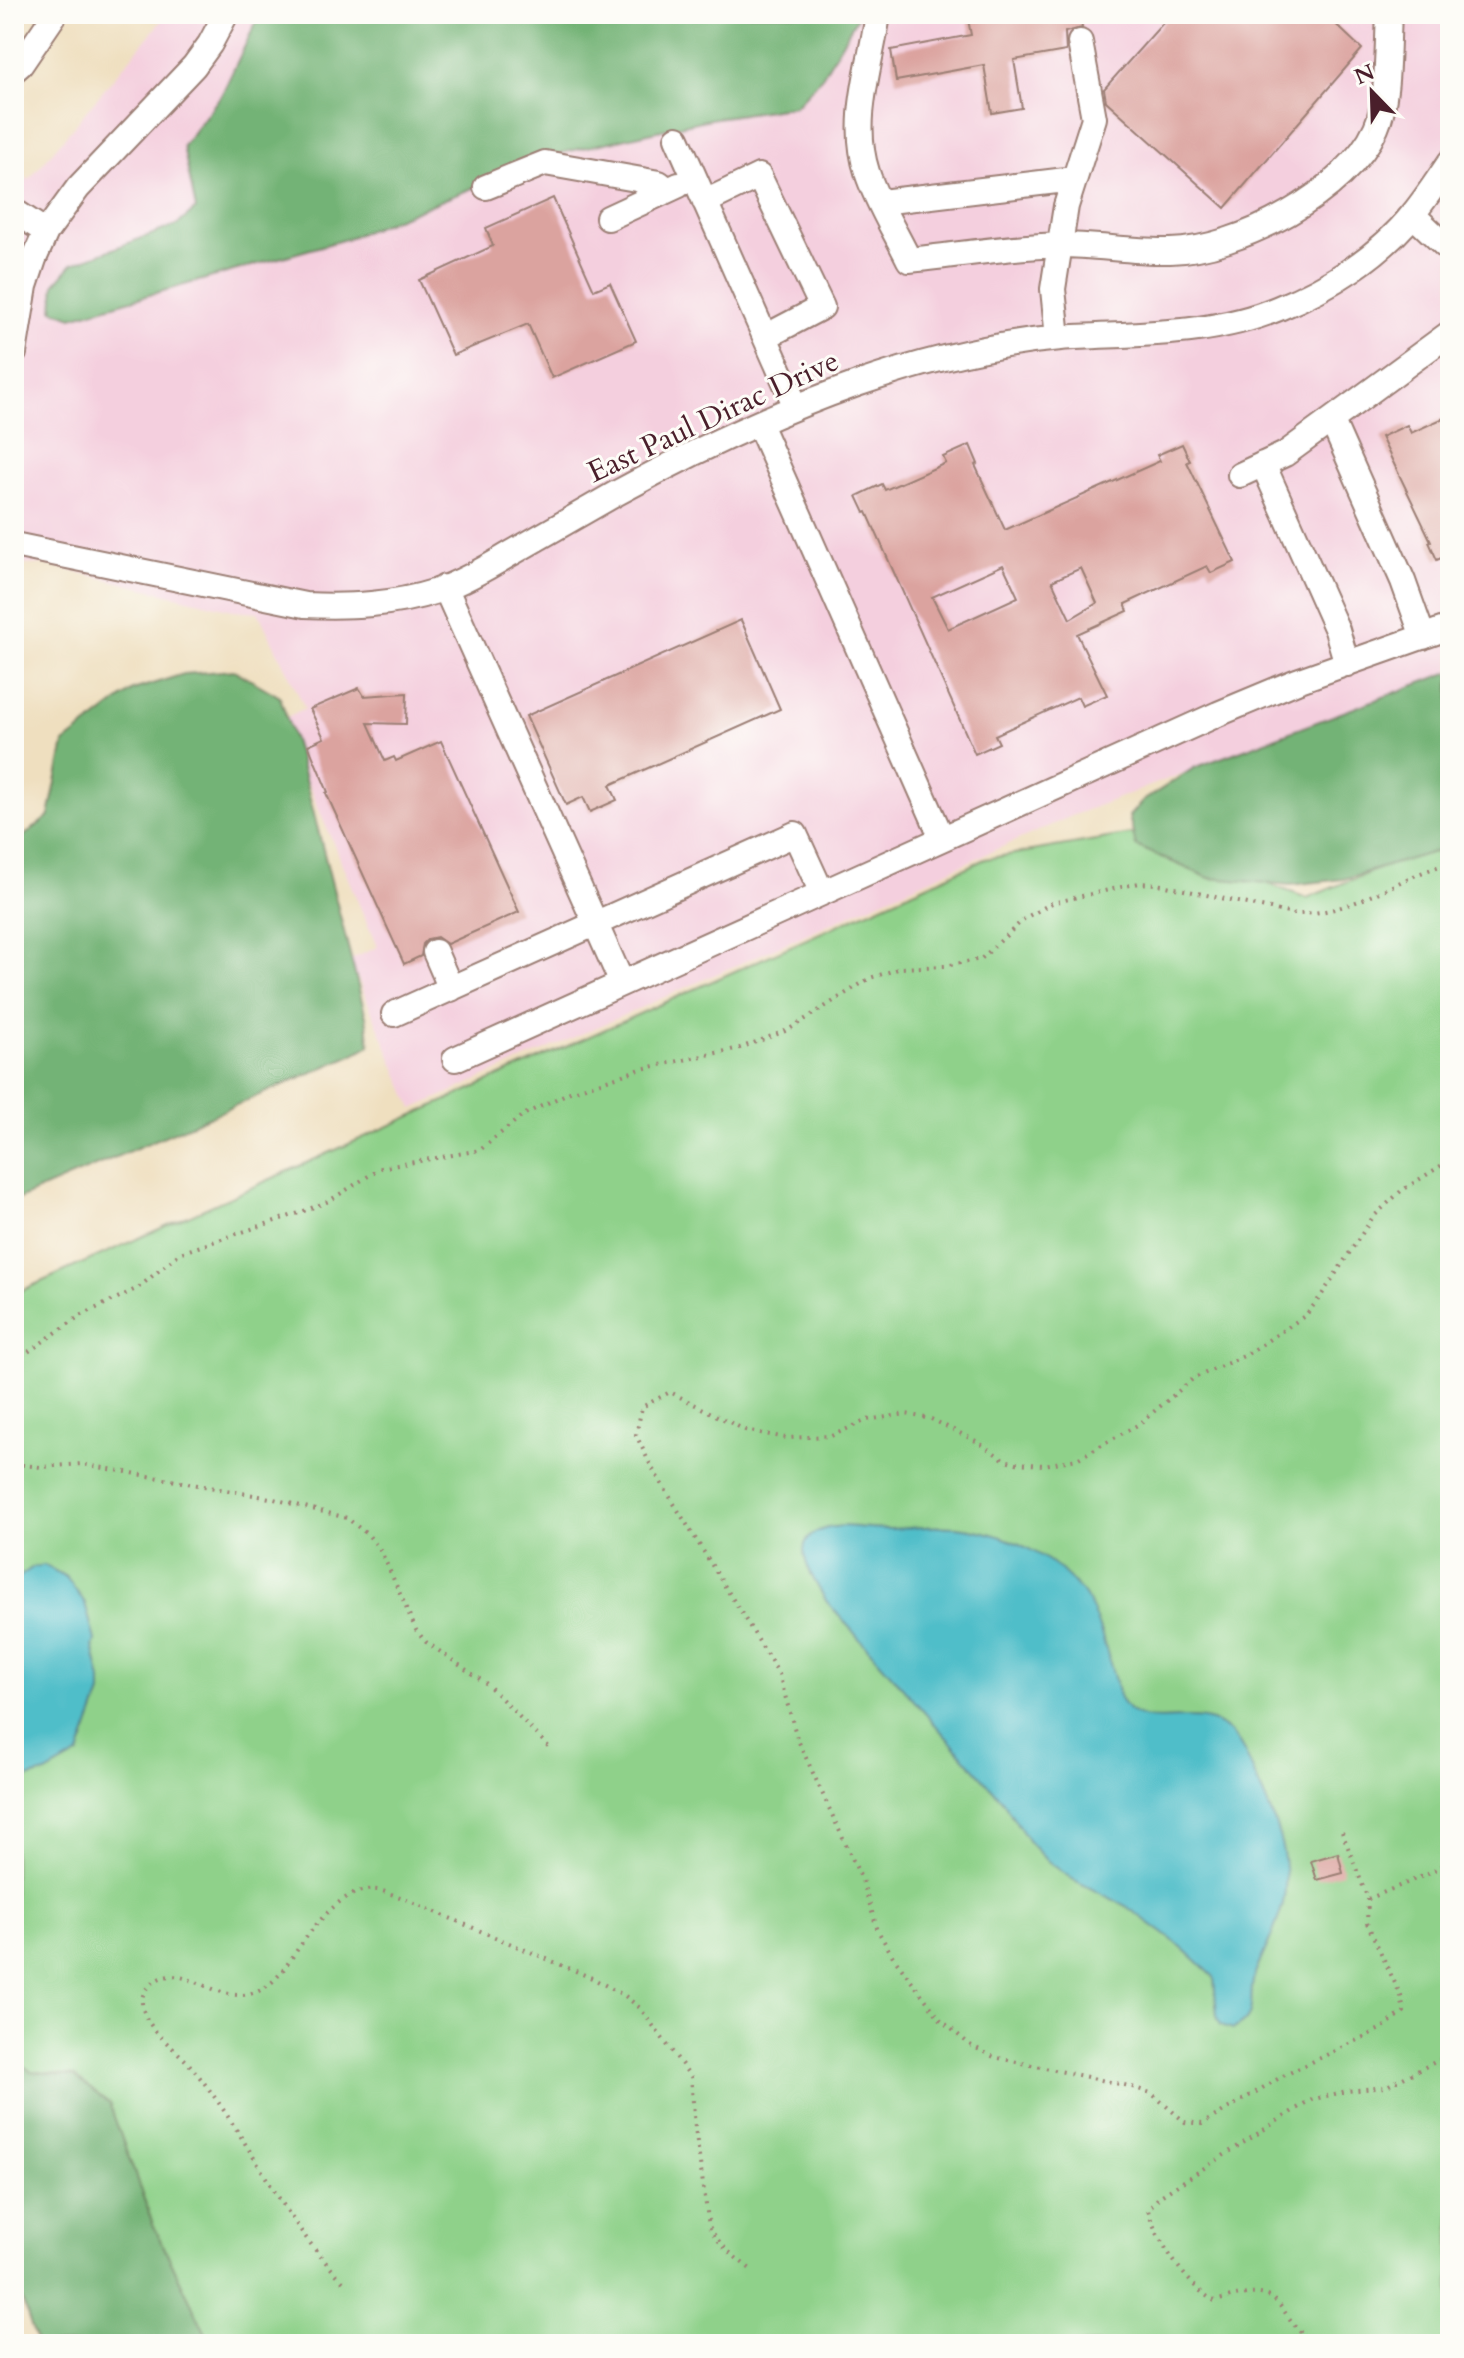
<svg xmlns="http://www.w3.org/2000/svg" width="1464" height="2358" viewBox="0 0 1464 2358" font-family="Cardo,serif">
<rect width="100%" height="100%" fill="#fdfcf7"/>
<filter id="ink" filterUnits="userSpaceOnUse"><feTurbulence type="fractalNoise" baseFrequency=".0125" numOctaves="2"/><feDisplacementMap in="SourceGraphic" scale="16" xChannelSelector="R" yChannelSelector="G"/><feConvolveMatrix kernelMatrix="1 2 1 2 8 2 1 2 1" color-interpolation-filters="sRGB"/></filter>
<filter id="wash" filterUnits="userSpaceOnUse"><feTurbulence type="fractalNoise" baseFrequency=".006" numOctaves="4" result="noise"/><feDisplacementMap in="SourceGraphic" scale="32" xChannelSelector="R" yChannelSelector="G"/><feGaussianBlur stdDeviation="1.8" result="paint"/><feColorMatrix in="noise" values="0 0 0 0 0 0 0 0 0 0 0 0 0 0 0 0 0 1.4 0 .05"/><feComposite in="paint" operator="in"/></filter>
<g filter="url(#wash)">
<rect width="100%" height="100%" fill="#efdfbf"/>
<!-- built -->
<path fill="#f4cfde" d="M164 14H1450V671L1074 815 413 1109 350 960 377 947 281 720 305 708 258 612 233 610 44 564 22 565 14 579V170L29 180 162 20Z"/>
<!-- green -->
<path fill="#8fd18a" stroke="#6c785a" stroke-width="2" d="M1130 834 1307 898 1410 856 1450 850V2344H119L14 2062V1294L985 859Z"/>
<!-- forest -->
<path fill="#73b376" stroke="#5e6950" stroke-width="2" d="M260 14H859L822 77 795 106 710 119 557 154 346 239 72 317 53 310 55 284 72 264 177 225 196 209 183 146 222 94Z
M234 670 280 697 299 756 366 1017 370 1045 352 1055 14 1201V844L49 816 64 743 133 690 184 674Z
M1450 672V847L1344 879 1290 885 1209 878 1136 846 1129 816 1143 801 1194 768Z
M14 2059 31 2071 74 2076 109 2103 153 2224 211 2344H37L14 2276Z"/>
<!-- water -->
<path fill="#50bec9" stroke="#4d6e7a" stroke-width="2" d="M843 1526C859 1527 875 1529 891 1529 918 1528 945 1524 971 1529 1013 1536 1059 1560 1084 1595 1100 1618 1112 1672 1120 1699 1145 1740 1196 1699 1230 1732 1244 1746 1251 1767 1259 1785 1276 1822 1292 1861 1283 1903 1277 1929 1263 1952 1254 1977 1247 1999 1260 2017 1233 2029L1221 2025 1217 2016 1214 1977 1183 1948 1126 1906 1072 1879 1045 1859 1029 1842 1002 1800 827 1602C806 1567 782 1530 843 1526Z
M44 1565 66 1577 85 1603 95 1640 93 1646 101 1680V1693L79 1754 46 1773 15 1781 14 1581 33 1567Z"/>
<g id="blocks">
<!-- building -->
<path fill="#dba39f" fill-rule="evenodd" d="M967 14H1080L1082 28 1065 32 1066 51 1014 60 1022 108 992 113 984 65 896 81 891 50 971 35Z
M1171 14H1325L1362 49 1225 208 1106 101 1104 89Z
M553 198 594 290 610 283 636 341 552 378 528 324 453 355 419 280 493 246 486 228Z
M1450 415V554L1437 560 1429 542 1431 541 1381 437 1407 425 1411 433Z
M1182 444 1190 461 1187 462 1235 562 1211 573 1207 566 1125 604 1128 611 1077 634 1107 695 1082 706 1078 697 995 735 999 743 975 754 867 512 865 513 857 496 882 484 885 490 946 463 943 457 970 445 978 464 975 465 1005 530 1160 461 1157 455ZM1003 565 1018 597 948 629 932 597ZM1081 568 1097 603 1070 619 1052 581Z
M741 620 780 709 610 785 617 800 590 812 583 797 566 805 526 716Z
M359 688 364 696 407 693 406 724 368 723 385 761 394 757 396 761 441 741 519 912 447 944 437 937 428 939 423 944 421 956 404 964 326 793 328 792 308 745 324 738 310 709Z
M1338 1853 1343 1873 1317 1880 1311 1861Z"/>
</g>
</g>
<g filter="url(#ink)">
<use href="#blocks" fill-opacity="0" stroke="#9c7f75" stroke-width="2"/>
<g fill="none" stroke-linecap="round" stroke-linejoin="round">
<!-- minor casing -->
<g stroke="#9c7f75" stroke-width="28">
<path id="minor" d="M878 14C871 65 850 120 867 172 876 201 896 233 909 260 959 255 1011 246 1061 245 1097 245 1133 252 1170 251 1238 250 1347 193 1376 128 1389 99 1387 46 1389 14
M14 70 21 64 55 14
M677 138 796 407
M486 187 545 163 659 183 668 190
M705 202 759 176 822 307 765 337
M881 202 1074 179
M14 211 46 232
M1413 215 1450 250
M608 218 679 185
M1058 338 1053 289 1066 206 1094 118 1080 42
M14 353 25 286 34 259 46 232 78 188 194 66 210 44 226 14
M1332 421 1403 581 1423 637
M759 424 942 838
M1263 464 1337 630 1347 664
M1240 475 1285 454 1450 333
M14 545 305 605C350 607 393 605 437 591 462 582 487 568 510 554 545 534 580 514 615 494 692 452 774 413 857 384 923 361 990 344 1061 338 1133 333 1211 337 1279 308 1328 288 1380 256 1413 214 1426 198 1438 180 1450 162
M445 587 622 983
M435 952 451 989
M394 1014 795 834 822 893
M455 1059 1218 714 1297 681 1450 627"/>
</g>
<!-- path -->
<path stroke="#9c7f75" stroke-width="4" stroke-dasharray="2 6" stroke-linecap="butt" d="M14 1358 28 1352 80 1316 138 1288 180 1253 299 1213 329 1201 381 1168 480 1150 523 1115 570 1092 641 1069 740 1048 788 1030 870 978 901 968 945 966 981 959 1025 918 1052 903 1139 883 1157 884 1293 914C1355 915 1394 878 1450 863
M14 1464 41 1467 82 1464 270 1498 347 1518 369 1536 381 1551 416 1630 426 1642 487 1684 550 1748
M1342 1832 1368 1899 1428 1874 1450 1861
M1368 1899 1367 1923 1401 1996 1404 2012 1382 2028 1281 2077 1202 2124 1185 2122 1151 2093 1129 2086 994 2057 970 2045 941 2020 892 1955 878 1931 862 1880 797 1738 779 1674 652 1468 636 1435 642 1407 670 1392 745 1430 786 1438 831 1436 867 1420 906 1414 931 1419 976 1441 1005 1460 1016 1463 1044 1465 1077 1459 1139 1424 1194 1378 1246 1355 1306 1315 1321 1296 1373 1217 1401 1191 1450 1160
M343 2281C280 2218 247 2132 189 2064 174 2047 149 2032 143 2009 140 1998 144 1989 152 1983 190 1953 234 2034 284 1969 304 1941 337 1885 377 1890 385 1891 393 1895 400 1897L592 1978 625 1996 640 2008 691 2077 695 2128 709 2226C719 2246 736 2258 753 2271
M1312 2344C1269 2304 1287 2281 1215 2301 1189 2289 1155 2238 1148 2210L1159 2197 1310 2100 1347 2091 1385 2087 1441 2059 1450 2051"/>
<!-- minor -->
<use href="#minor" stroke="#fff" stroke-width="24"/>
</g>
</g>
<g text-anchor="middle" stroke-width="6" stroke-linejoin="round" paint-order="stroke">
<!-- street labels -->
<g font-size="30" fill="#4a1f2b" stroke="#fdfcf7">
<text transform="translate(713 416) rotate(-25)" y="10">East Paul Dirac Drive</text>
</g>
</g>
<!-- margin -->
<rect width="1464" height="2358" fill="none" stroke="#fdfcf7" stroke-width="48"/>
<!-- north arrow -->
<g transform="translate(1372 92) rotate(337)" stroke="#fdfcf7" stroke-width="6" paint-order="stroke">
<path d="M0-6L14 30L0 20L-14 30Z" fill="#4a1f2b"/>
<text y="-12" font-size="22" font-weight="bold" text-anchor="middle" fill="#4a1f2b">N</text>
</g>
</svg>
